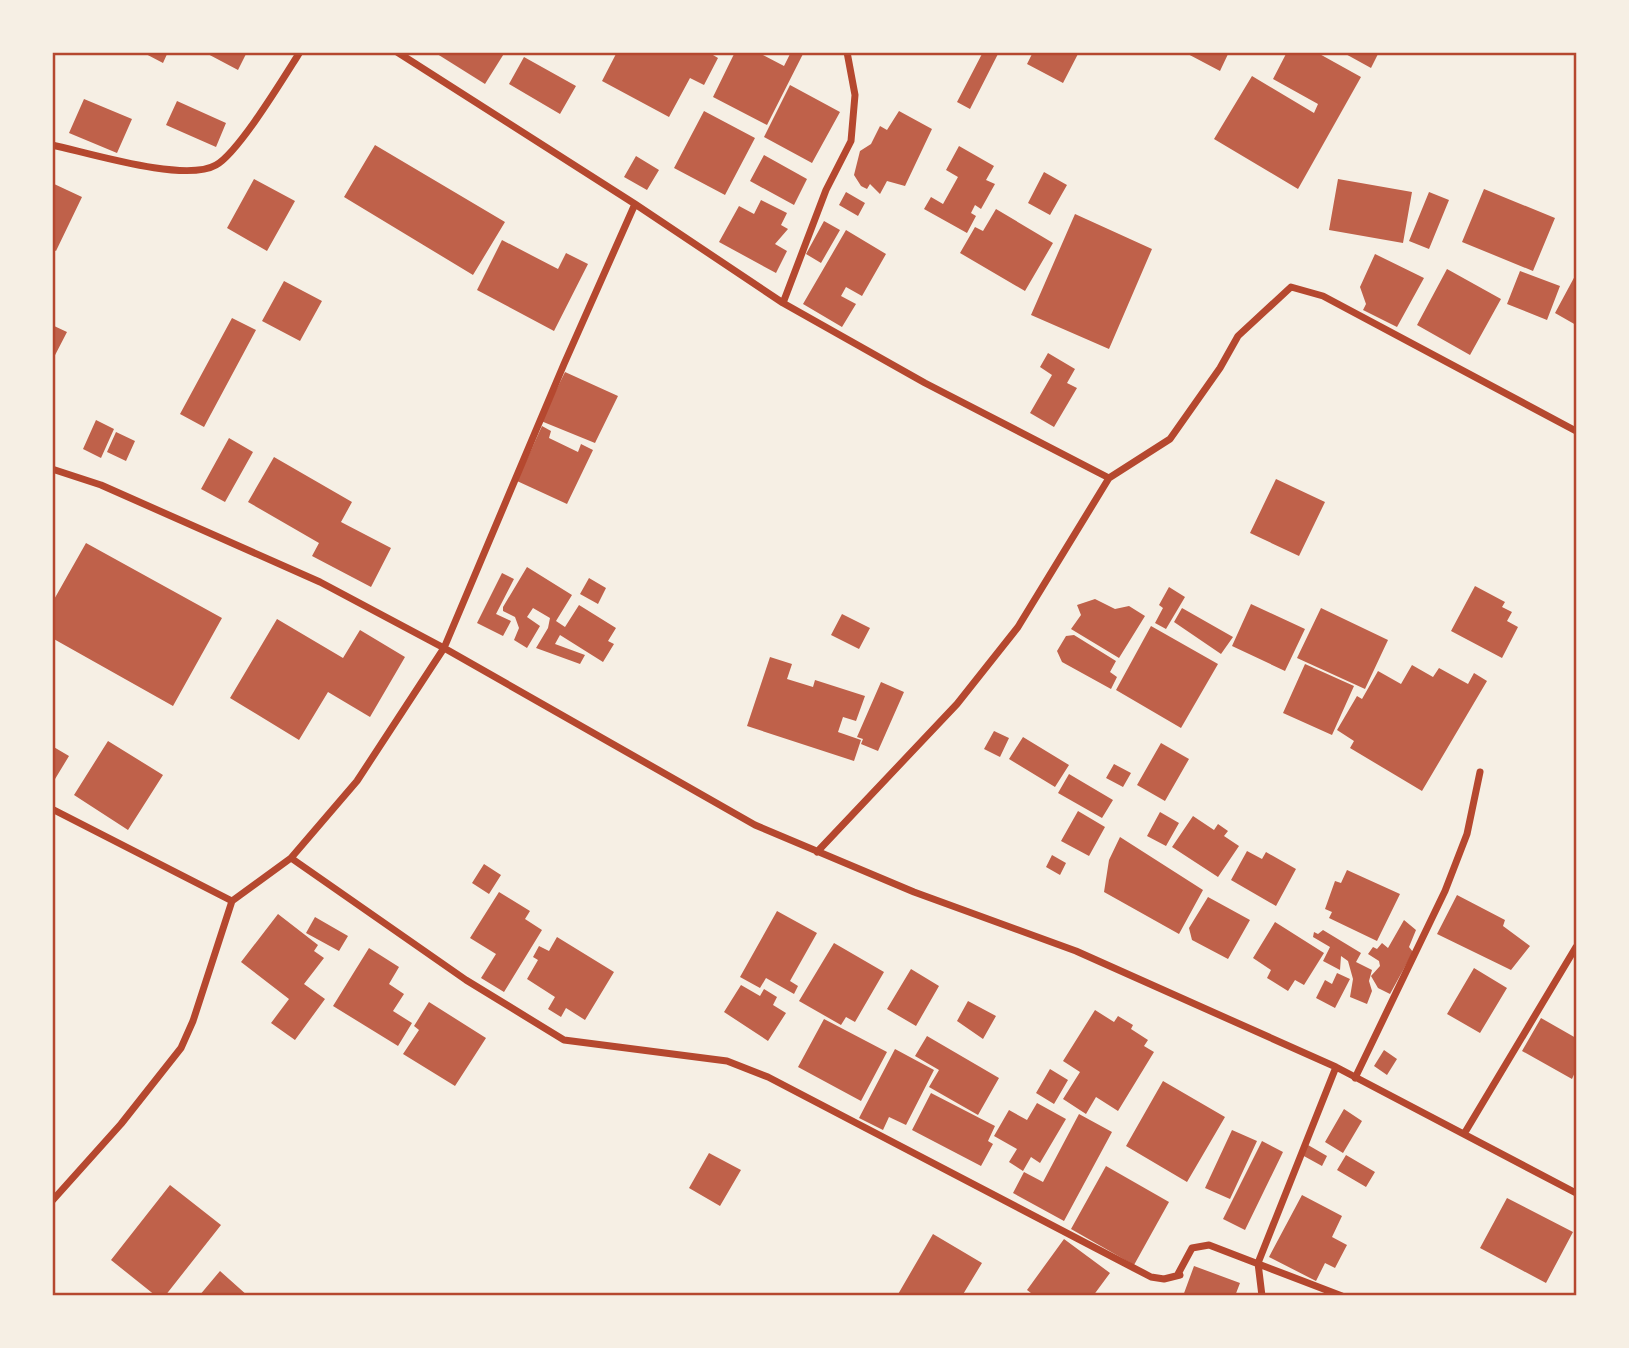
<svg xmlns="http://www.w3.org/2000/svg" width="1629" height="1348" viewBox="0 0 1629 1348" font-family="'PT Sans Narrow',sans-serif">
<rect width="100%" height="100%" fill="#f6efe4"/>
<!-- building -->
<path fill="#bf614a" d="M142 52H168L163 63Z
M204 52H247L238 70Z
M434 52H505L485 84Z
M617 52H708L718 58 704 85 690 78 669 117 602 81Z
M735 52H757L784 66 791 52H804L767 125 713 97Z
M983 52H999L970 109 957 102Z
M1033 52H1079L1063 83 1027 64Z
M1184 52H1229L1220 71Z
M1287 52H1316L1361 77 1298 189 1214 139 1252 76 1314 113 1318 104 1273 79Z
M1342 52H1379L1371 68Z
M524 57 576 86 560 114 509 84Z
M790 85 840 112 812 163 764 137Z
M84 99 132 119 117 153 69 133Z
M177 101 226 123 216 147 166 125Z
M704 111 755 138 725 195 674 168Z
M899 111 932 129 905 186 887 181 880 194 870 184 867 189 861 186 854 175 860 151 871 144 880 126 887 130Z
M375 145 505 222 473 275 344 197Z
M959 146 994 166 986 180 995 184 981 209 975 205 971 213 976 216 967 233 924 209 931 197 943 204 958 177 946 170Z
M764 155 807 179 794 205 750 181Z
M636 156 659 170 647 190 624 177Z
M1044 172 1067 185 1050 215 1028 203Z
M254 179 295 201 267 251 227 228Z
M1338 179 1412 192 1403 243 1329 230Z
M52 183 82 197 56 251 52 249Z
M1484 189 1555 218 1533 271 1462 242Z
M846 192 865 203 858 216 839 205Z
M1429 192 1449 200 1429 249 1409 241Z
M761 200 787 213 781 225 788 229 775 244 787 251 776 273 719 242 739 206 754 214Z
M996 209 1053 243 1025 291 960 253 975 227 983 231Z
M1075 214 1152 249 1109 349 1031 315Z
M824 221 840 230 821 263 806 254Z
M846 230 886 254 862 296 846 287 841 296 856 304 842 327 803 304Z
M502 240 558 269 566 253 588 264 554 331 477 290Z
M1375 254 1424 278 1397 327 1363 310 1366 304 1360 287Z
M1447 269 1501 299 1470 355 1417 325Z
M1520 271 1560 286 1547 320 1507 304Z
M1576 274V325L1555 313Z
M284 281 322 301 300 341 262 321Z
M232 318 256 330 204 427 180 414Z
M52 325 67 332 52 361Z
M1048 353 1075 369 1067 383 1077 388 1054 427 1030 413 1052 375 1040 367Z
M565 372 618 396 595 443 541 421Z
M96 420 114 429 101 458 83 449Z
M542 426 551 431 549 438 578 452 581 444 593 450 567 504 517 481Z
M116 432 135 441 126 461 107 452Z
M229 438 253 452 225 502 201 489Z
M274 457 352 502 341 522 391 548 371 587 312 556 319 543 248 502Z
M1276 479 1325 502 1299 556 1250 533Z
M86 543 222 618 173 706 52 638V603Z
M527 567 572 595 556 621 565 627 579 605 616 628 608 641 614 644 603 662 560 635 555 644 585 655 580 664 536 648 548 628 550 618 533 608 527 617 540 626 527 648 514 640 519 628 515 617 503 611V607Z
M502 573 514 579 496 614 511 621 503 636 477 623Z
M589 578 606 588 598 604 580 594Z
M1475 586 1505 602 1502 607 1512 612 1507 621 1518 627 1502 658 1451 631Z
M1169 587 1185 597 1166 629 1155 623 1163 608 1159 605Z
M1095 599 1115 609 1129 606 1145 616 1119 658 1071 629 1081 615 1077 605Z
M1251 604 1305 629 1285 671 1232 646Z
M1182 608 1233 637 1221 654 1174 622Z
M1321 608 1388 640 1365 689 1297 658Z
M842 614 870 628 859 649 831 635Z
M277 619 343 658 360 630 405 657 370 717 328 692 299 740 230 698Z
M1151 626 1218 664 1181 728 1116 690Z
M1074 635 1116 661 1110 672 1117 677 1111 689 1062 662 1057 651 1066 636Z
M770 657 792 664 787 679 813 687 815 680 865 696 856 721 843 717 838 732 861 740 854 761 747 726Z
M1305 664 1354 686 1332 735 1283 713Z
M1412 665 1433 677 1439 668 1468 684 1474 673 1487 681 1422 791 1350 748 1354 741 1337 730 1357 696 1362 699 1378 671 1401 684Z
M881 682 904 692 878 751 861 744 863 739 857 737Z
M994 731 1009 738 1000 757 984 749Z
M1023 737 1069 765 1055 787 1009 759Z
M108 741 163 775 128 830 74 795Z
M1161 743 1189 759 1165 801 1137 785Z
M52 746 69 756 52 784Z
M1114 764 1131 773 1123 787 1106 778Z
M1069 774 1113 800 1102 818 1058 793Z
M1078 811 1105 827 1089 856 1061 841Z
M1160 812 1179 823 1166 846 1147 836Z
M1193 816 1214 830 1218 824 1228 831 1224 836 1239 846 1218 877 1172 847Z
M1120 837 1203 890 1179 934 1104 892 1109 860Z
M1247 851 1262 859 1266 852 1296 869 1276 906 1231 880Z
M1052 855 1066 863 1060 875 1046 867Z
M484 864 501 875 489 894 472 883Z
M1347 870 1400 894 1377 941 1329 918 1332 912 1325 909 1335 881 1341 883Z
M499 892 530 911 525 919 542 930 504 992 481 978 496 954 470 938Z
M1457 895 1505 920 1503 926 1530 946 1511 970 1437 934Z
M1208 897 1250 920 1228 959 1192 940 1189 928Z
M777 911 817 933 790 981 798 986 794 994 766 978 760 988 740 977Z
M278 914 318 945 314 951 324 958 304 984 325 999 295 1040 271 1023 289 999 241 962Z
M315 917 348 936 339 951 306 933Z
M1404 920 1416 930 1409 947 1413 952 1390 994 1378 988 1371 976 1380 966 1379 961 1368 954 1373 947 1377 949 1382 943 1388 948Z
M1275 922 1324 953 1304 985 1295 980 1288 991 1267 978 1271 970 1253 958Z
M1323 930 1361 953 1356 962 1372 970 1369 981 1372 991 1367 1004 1350 997 1353 979 1348 961 1341 956 1340 970 1323 961 1330 947 1313 937 1314 932 1318 934Z
M557 937 614 972 585 1020 566 1008 561 1017 548 1009 555 997 527 979 538 960 533 957 539 946 549 951Z
M834 943 884 972 855 1022 846 1017 841 1025 799 1001Z
M369 948 399 967 389 984 404 994 393 1011 412 1023 398 1046 333 1006Z
M1474 968 1507 988 1480 1033 1447 1014Z
M911 969 939 986 916 1026 887 1009Z
M1337 973 1350 979 1335 1008 1316 998 1325 980 1332 984Z
M741 985 760 996 764 989 777 997 773 1005 786 1013 768 1041 724 1012Z
M968 1001 996 1016 983 1039 957 1021Z
M429 1002 486 1038 455 1086 403 1054 419 1030 414 1026Z
M1095 1010 1114 1022 1118 1016 1133 1025 1131 1029 1148 1040 1144 1046 1154 1052 1118 1111 1096 1097 1086 1114 1063 1099 1080 1072 1063 1061Z
M1541 1018 1576 1038V1070L1572 1079 1522 1051Z
M824 1019 887 1052 861 1101 798 1067Z
M927 1036 999 1078 978 1115 929 1087 939 1070 915 1056Z
M895 1049 934 1070 906 1125 889 1117 883 1130 859 1118Z
M1384 1050 1397 1059 1387 1075 1374 1066Z
M1050 1069 1068 1080 1054 1104 1036 1093Z
M1163 1081 1225 1117 1187 1182 1126 1146Z
M931 1093 995 1126 988 1141 993 1144 981 1166 912 1130Z
M1037 1103 1066 1119 1040 1163 1031 1157 1023 1171 1009 1162 1017 1149 994 1136 1009 1110 1027 1120Z
M1344 1109 1362 1121 1343 1153 1325 1142Z
M1079 1114 1112 1132 1064 1221 1013 1193 1024 1172 1043 1182Z
M1232 1130 1257 1141 1230 1199 1205 1188Z
M1262 1141 1283 1152 1245 1230 1223 1219Z
M1308 1145 1327 1156 1322 1166 1302 1155Z
M709 1153 741 1170 720 1206 689 1188Z
M1346 1155 1375 1172 1366 1187 1337 1170Z
M1106 1166 1169 1202 1134 1265 1071 1229Z
M170 1185 221 1225 165 1296H156L111 1260Z
M1302 1195 1342 1216 1332 1237 1347 1245 1335 1268 1325 1263 1316 1281 1269 1257Z
M1507 1198 1573 1232 1546 1283 1480 1248Z
M933 1234 982 1263 962 1296H897Z
M1064 1239 1110 1273 1093 1296H1035L1027 1290Z
M1194 1266 1240 1283 1235 1296H1183Z
M220 1271 248 1296H199Z"/>
<g fill="none" stroke-linecap="round" stroke-linejoin="round">
<!-- minor -->
<path stroke="#b5482f" stroke-width="7" d="M397 52 635 204 783 303 925 383 1109 478
M52 145C89 153 185 183 216 165 239 152 284 77 300 52
M783 303 826 190 851 141 855 95 847 52
M52 469 101 485 320 582 444 648 755 825 914 892 1076 951 1336 1067 1576 1193
M52 809 232 901
M817 852 957 704 1018 627 1109 478 1170 439 1220 368 1238 336 1291 287 1323 296 1576 431
M291 858 466 980 564 1040 727 1061 768 1077 1151 1277 1164 1279 1180 1275 1178 1274 1192 1248 1209 1245 1342 1296
M1355 1078 1445 891 1467 834 1480 772
M1464 1134 1576 947
M52 1201 121 1124 181 1048 193 1021 232 901 291 858 357 781 444 648 564 364 635 204
M1262 1296 1258 1263 1336 1067"/>
</g>
<!-- border -->
<rect width="1629" height="1348" fill="none" stroke="#f6efe4" stroke-width="108"/>
<rect x="54" y="54" width="1521" height="1240" fill="none" stroke="#b5482f" stroke-width="2.5"/>
</svg>
